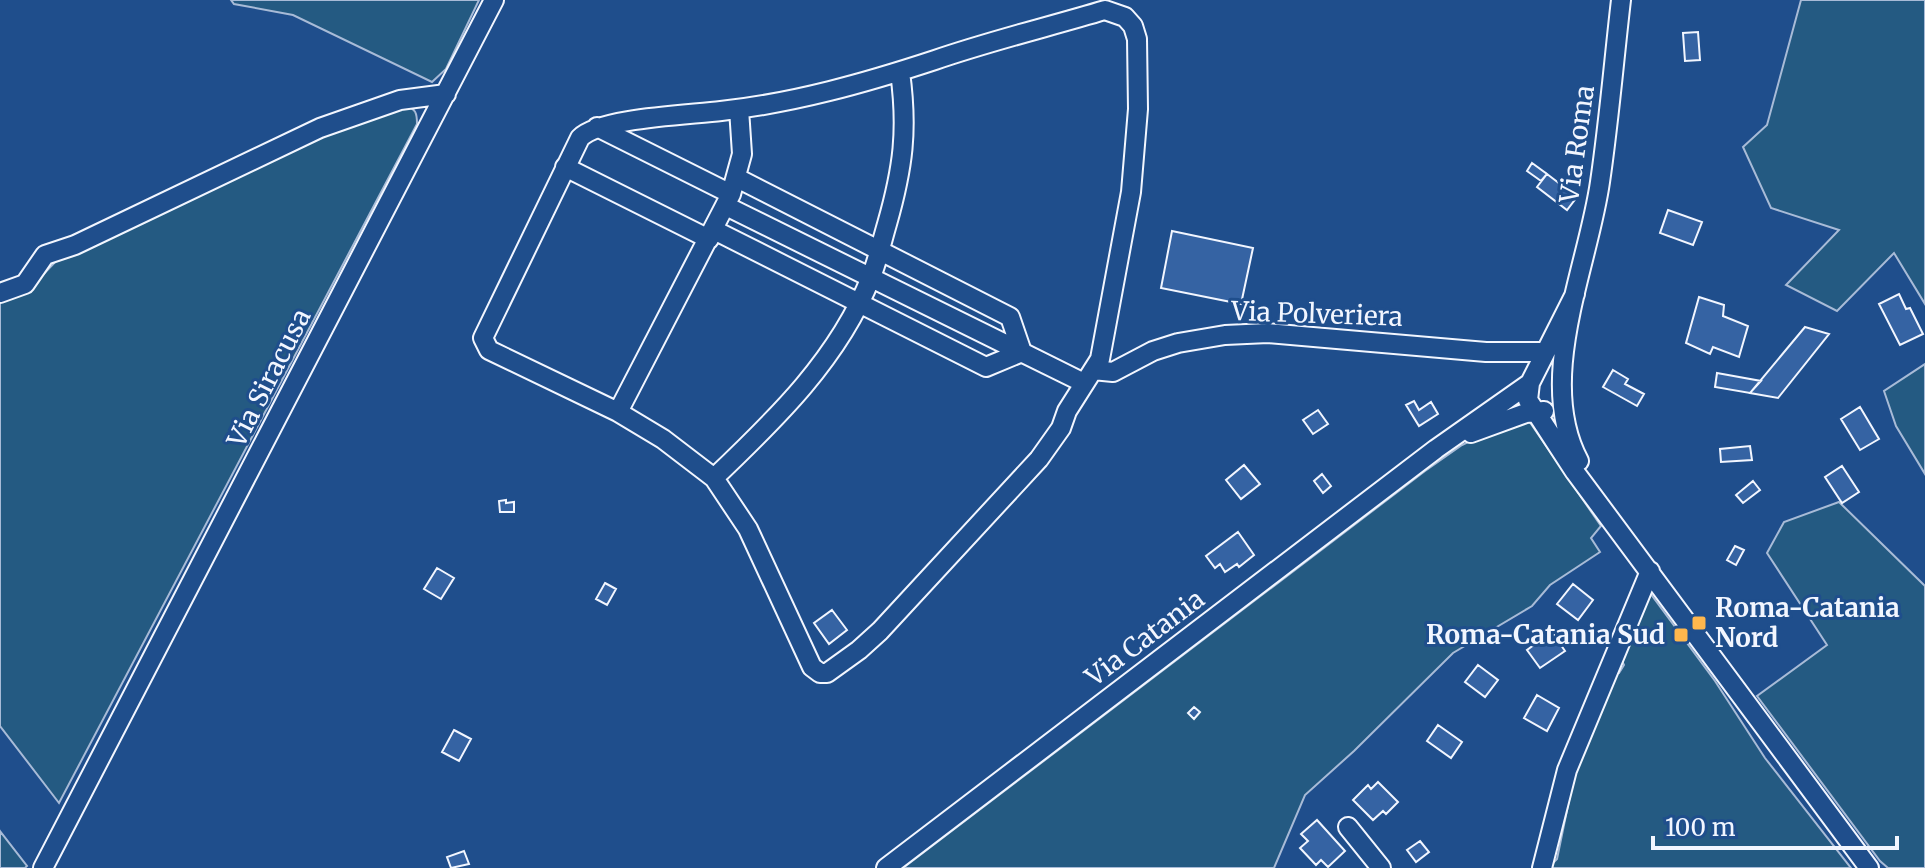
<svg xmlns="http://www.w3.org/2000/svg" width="1925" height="868" viewBox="0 0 1925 868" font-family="Merriweather,serif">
<rect width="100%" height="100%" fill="#1f4e8c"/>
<!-- green -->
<path fill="#245a82" stroke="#a8bbd7" stroke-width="2" d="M231 0H479L446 69 432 82 293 15 234 4Z
M1801 0H1925V304L1894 253 1837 311 1786 285 1839 230 1771 208 1743 147 1767 125Z
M405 105C416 109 417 113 417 124L59 803 0 726V299L38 280 59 258 321 134Z
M1925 364V474L1896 426 1884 391Z
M1529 421 1601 526 1591 538 1600 552 1550 585 1532 606 1453 653 1354 751 1305 795 1274 868H903L1425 471 1462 445 1492 430Z
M1839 502 1925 586V868H1888L1880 861 1757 696 1827 645 1767 553 1784 522Z
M1650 593 1715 681 1765 758 1851 868H1548L1557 859 1573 781 1615 673H1619L1624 665 1621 659Z
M0 831 27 866 25 868H0Z"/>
<!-- building -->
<path fill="#3563a3" stroke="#f2f6ff" stroke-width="2" d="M1698 32 1700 60 1685 61 1683 33Z
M1532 163 1547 174 1541 181 1527 171Z
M1547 174 1577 197 1567 210 1537 187Z
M1668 210 1702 222 1693 245 1660 233Z
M1172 231 1253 248 1241 304 1161 288Z
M1899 294 1906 309 1910 308 1923 334 1900 345 1879 304Z
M1699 297 1724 305 1723 316 1748 326 1739 357 1713 347 1710 354 1686 343Z
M1805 327 1829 334 1778 398 1750 393Z
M1613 370 1628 379 1625 384 1644 394 1637 406 1603 387Z
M1717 373 1761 381 1750 393 1715 387Z
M1414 401 1419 410 1431 402 1438 414 1419 426 1406 405Z
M1860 407 1879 439 1860 450 1841 419Z
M1318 410 1328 424 1313 434 1303 420Z
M1750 446 1752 460 1721 462 1720 449Z
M1244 465 1260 484 1241 499 1226 480Z
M1842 466 1859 492 1842 503 1825 477Z
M1322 474 1331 486 1323 493 1314 481Z
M1753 481 1760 490 1743 503 1736 495Z
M506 500V503L514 502V512H500L499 501Z
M1238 532 1254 555 1239 567 1237 564 1225 572 1220 564 1215 568 1206 556Z
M1735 546 1744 550 1736 565 1727 560Z
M437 568 454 578 441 599 424 589Z
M605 583 616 589 607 605 596 599Z
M1573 584 1593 600 1578 620 1557 604Z
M832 610 847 630 829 644 814 623Z
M1552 632 1565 651 1540 668 1527 650Z
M1755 632 1756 640 1747 641 1746 633Z
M1478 665 1498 680 1485 697 1465 682Z
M1537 695 1559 708 1547 731 1524 718Z
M1194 707 1200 712 1194 719 1188 713Z
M1438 725 1462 742 1451 758 1427 741Z
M454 730 471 739 459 761 442 752Z
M1378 782 1398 802 1386 814 1383 811 1373 820 1353 800 1368 785 1371 789Z
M1317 820 1345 851 1328 867 1321 860 1316 865 1300 848 1308 841 1301 834Z
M1420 841 1429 852 1416 862 1407 850Z
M464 851 469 864 451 868 447 857Z"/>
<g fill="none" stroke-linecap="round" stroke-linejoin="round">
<!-- minor casing -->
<g stroke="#f2f6ff" stroke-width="22">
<path id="minor" d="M1105 10 1125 17 1133 26 1137 39 1138 109 1131 192 1100 359 1067 411 1061 428 1039 459 880 631 859 650 827 673H820L812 667 748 529 714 478 663 439 618 412 489 350 483 338 580 138C599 118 690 115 721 111 794 103 865 83 935 60 990 41 1048 27 1105 10Z
M597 127 731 194
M565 167 709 239
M726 206 1084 383
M714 230 986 367 1022 352 1010 317 737 178
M0 293 25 284 45 255 75 245 320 128 400 100 446 94
M1575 294 1530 383 1528 400 1575 472 1869 868
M1093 370 1113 372 1153 351 1178 343 1225 335 1268 333 1486 352H1545
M618 412 731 194 742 154 739 109
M1471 433 1526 413 1544 411
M1579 461C1535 379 1588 267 1600 182 1609 121 1614 60 1621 0
M714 478C776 419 839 358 871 277 878 259 882 241 887 224 903 168 908 130 900 72
M1348 827 1381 868
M43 868 494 0
M886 868 1436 449 1530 383
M1542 868 1567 770 1650 571"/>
</g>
<!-- minor -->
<use href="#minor" stroke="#1f4e8c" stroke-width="18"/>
</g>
<!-- markers -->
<g fill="#ffb74d" stroke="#1f4e8c" stroke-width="3">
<rect x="1691" y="615" width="16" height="16" rx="4"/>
<rect x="1673" y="627" width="16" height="16" rx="4"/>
</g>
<g text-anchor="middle" stroke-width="6" stroke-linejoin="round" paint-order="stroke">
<!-- street labels -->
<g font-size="26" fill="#f2f6ff" stroke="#1f4e8c">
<text transform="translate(1577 144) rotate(-82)" y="9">Via Roma</text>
<text transform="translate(1317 314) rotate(2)" y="9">Via Polveriera</text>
<text transform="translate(269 378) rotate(-63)" y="9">Via Siracusa</text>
<text transform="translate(1145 638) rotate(-37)" y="9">Via Catania</text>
</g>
<!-- poi labels -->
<g font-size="26" font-weight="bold" fill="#f2f6ff" stroke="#1f4e8c" text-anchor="start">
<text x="1715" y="617">Roma-Catania<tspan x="1715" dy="30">Nord</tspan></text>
<text x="1665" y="644" text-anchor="end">Roma-Catania Sud</text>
</g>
</g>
<!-- scale -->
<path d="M1653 836v12h244v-12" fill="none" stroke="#f2f6ff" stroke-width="4"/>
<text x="1665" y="836" font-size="24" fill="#f2f6ff" stroke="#1f4e8c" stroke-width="6" paint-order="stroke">100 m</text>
</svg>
